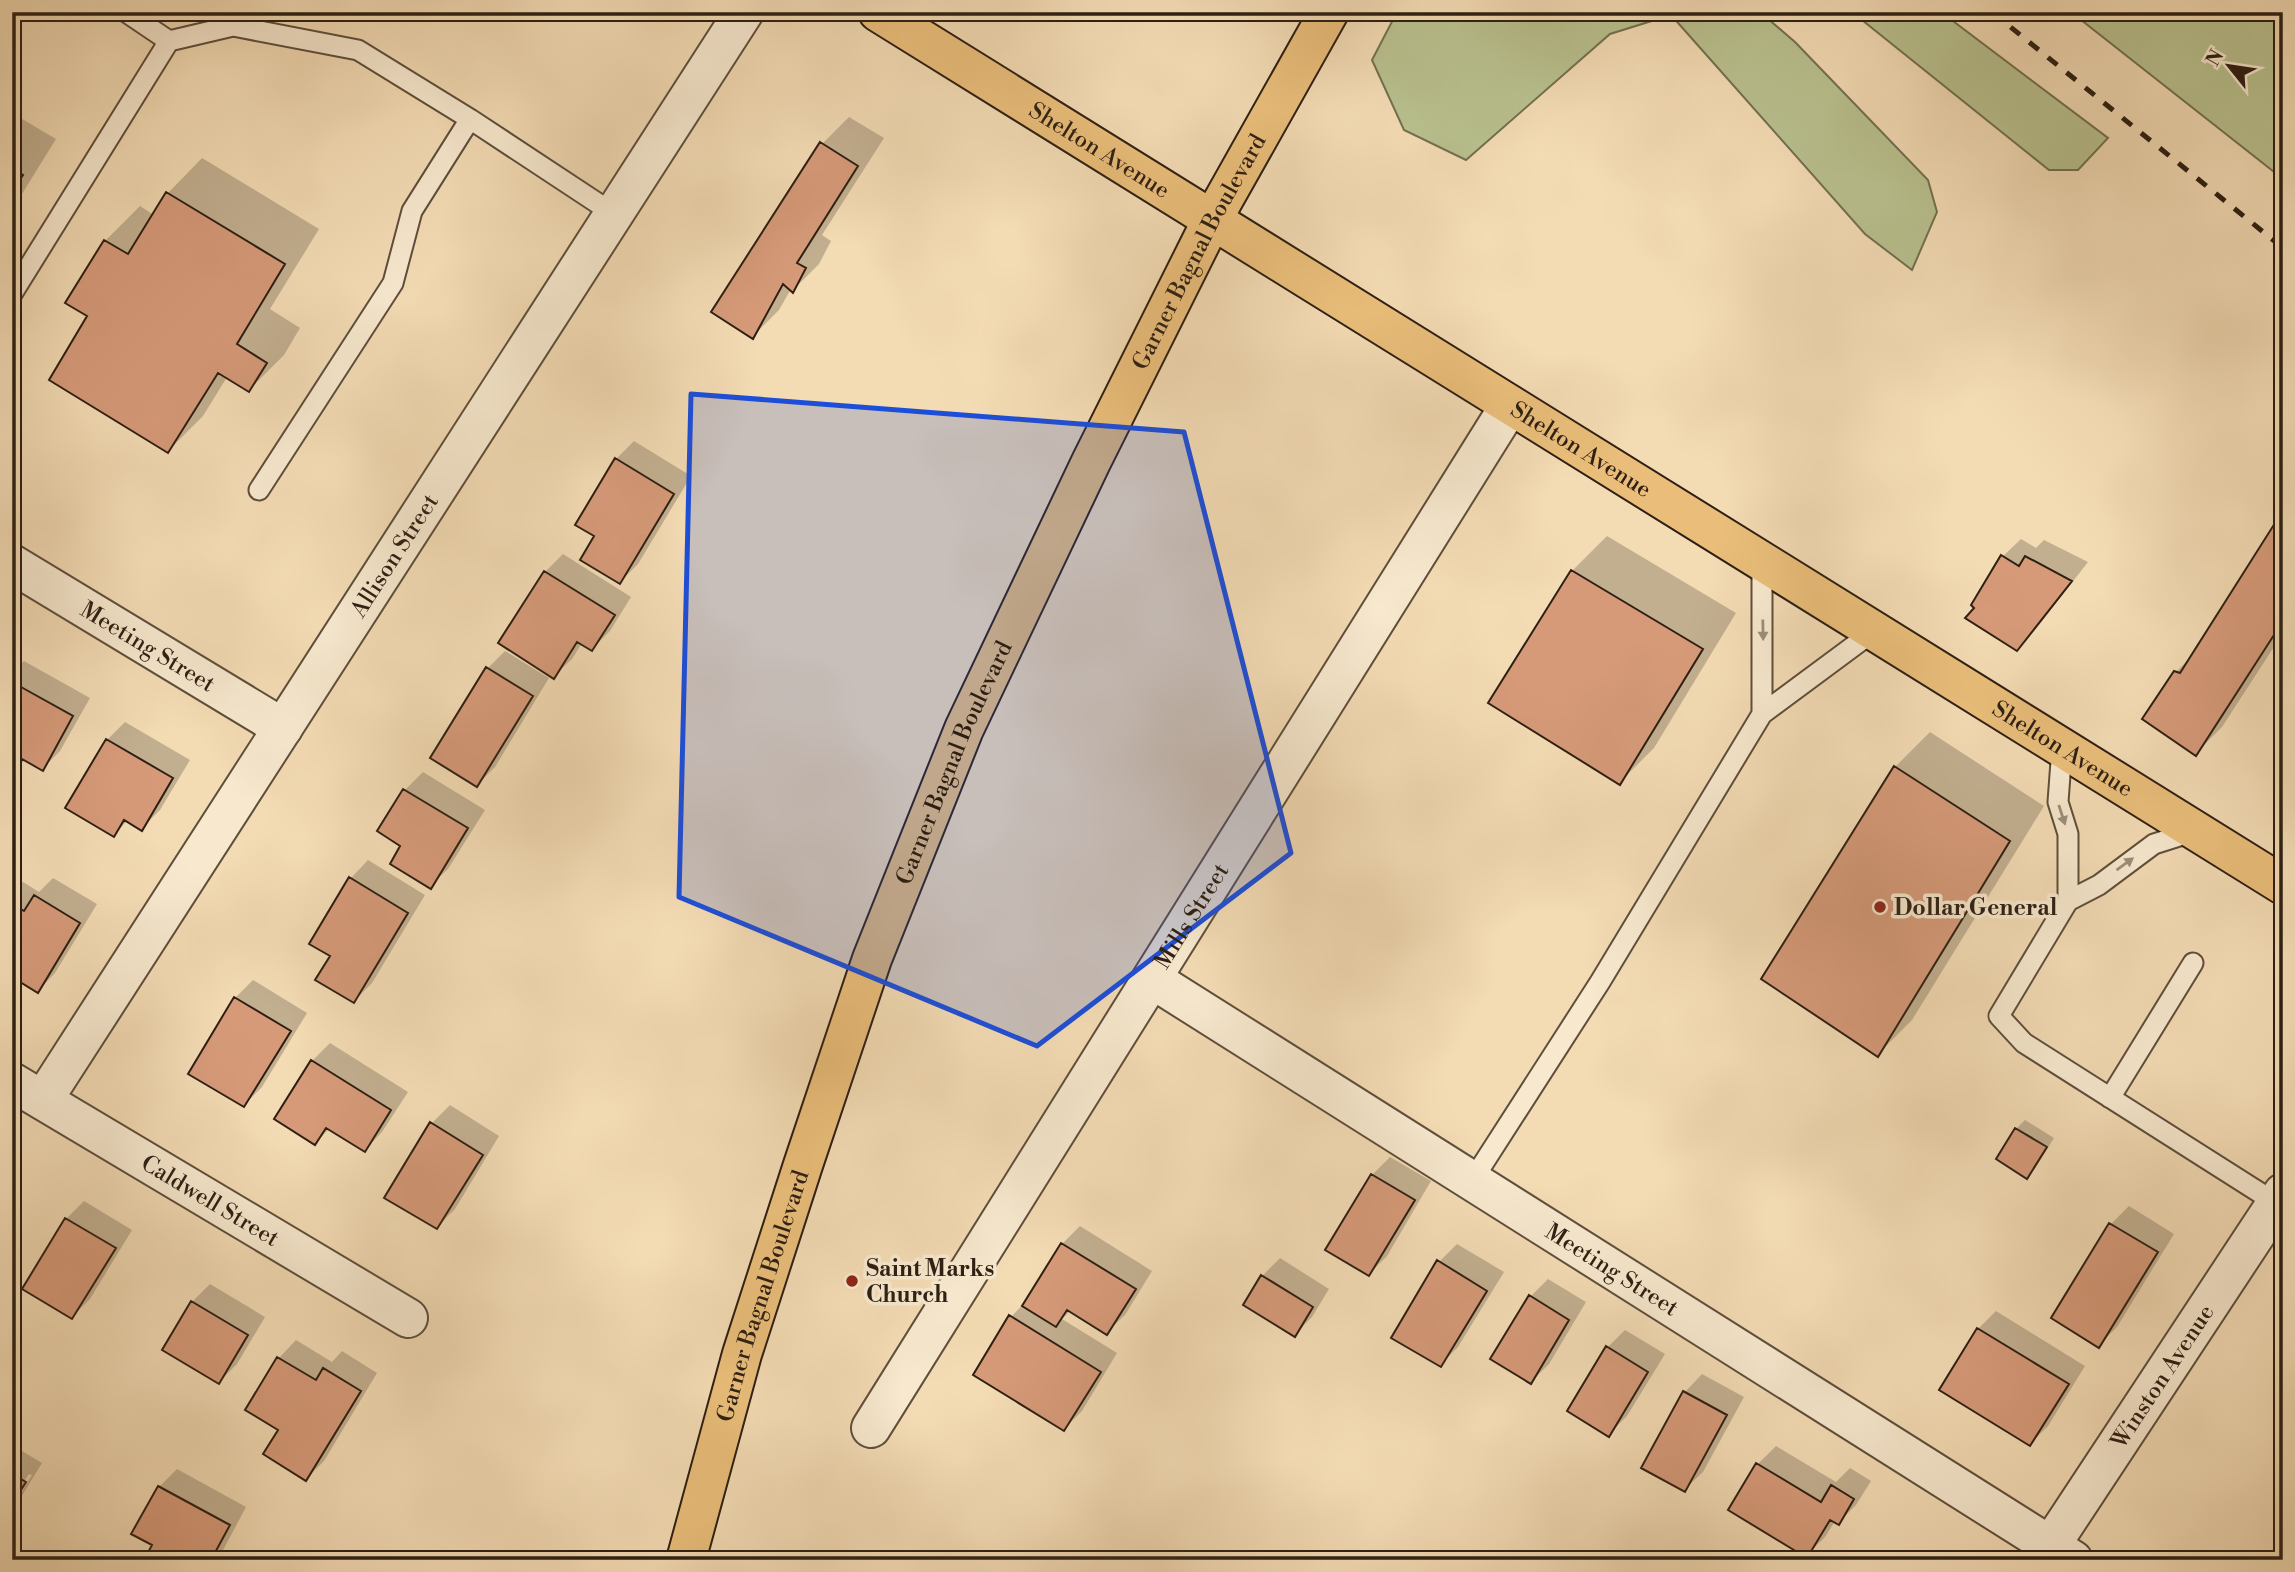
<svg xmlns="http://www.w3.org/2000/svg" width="2295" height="1572" viewBox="0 0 2295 1572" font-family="'Libre Bodoni',serif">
<rect width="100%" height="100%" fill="#f3dbb4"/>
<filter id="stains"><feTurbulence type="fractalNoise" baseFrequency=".00286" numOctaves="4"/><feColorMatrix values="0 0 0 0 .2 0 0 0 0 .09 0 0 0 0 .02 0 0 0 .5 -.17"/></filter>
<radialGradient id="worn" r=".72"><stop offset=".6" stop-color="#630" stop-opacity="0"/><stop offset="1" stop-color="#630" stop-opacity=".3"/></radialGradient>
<!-- green -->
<path fill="#b9c18f" stroke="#737051" stroke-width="2" d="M1397 12H1760L1795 42 1928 180 1937 212 1912 270 1865 234 1671 15 1610 34 1466 160 1404 130 1372 60Z
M1852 12H1941L2108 138 2078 170H2049Z
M2071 12H2283V179Z"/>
<!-- shadow -->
<path fill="#0003" d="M12 113 56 139 12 210Z
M849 117 884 138 822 235 831 241 819 264 793 290 791 289 779 310 752 337 822 144Z
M202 158 319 229 270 309 300 328 284 355 249 390 227 377 203 416 168 451 90 316 105 241 140 206 154 215 168 193Z
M634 441 691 476 638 564 620 582 596 536 616 459Z
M2283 518V633L2222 727 2196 753 2176 672 2196 652 2276 524Z
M1607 536 1736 613 1654 748 1619 783 1572 571Z
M2021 539 2036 548 2044 540 2088 562 2035 630 2017 648 1977 607 2003 556Z
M563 554 631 597 610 631 592 649 582 643 572 659 554 676 545 572Z
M505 651 549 678 495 767 477 785 487 669Z
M24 661 90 698 60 751 43 768 26 759 12 772V673Z
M125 722 190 760 160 810 142 828 128 820 113 835 107 740Z
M1930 732 2044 806 1912 1020 1878 1054 1895 767Z
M423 772 485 810 448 869 430 886 402 845 380 831 405 790Z
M368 860 425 895 372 983 354 1001 332 956 351 878Z
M53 878 97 904 55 973 38 991 12 975V893L23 882 39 892Z
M253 980 307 1013 262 1087 244 1105 235 998Z
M330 1043 408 1092 382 1132 365 1150 330 1128 315 1143 312 1061Z
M450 1105 499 1136 455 1209 437 1227 432 1123Z
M2025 1120 2054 1138 2035 1168 2027 1176 2016 1129Z
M1390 1157 1431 1181 1387 1256 1369 1274 1372 1175Z
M12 1159 22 1165 12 1181Z
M84 1201 132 1230 90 1299 72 1317 66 1219Z
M2129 1206 2174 1234 2117 1327 2099 1345 2054 1318 2111 1224Z
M1080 1226 1152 1271 1125 1315 1107 1332 1071 1310 1062 1319 1117 1353 1082 1411 1064 1429 1011 1317 1028 1299 1062 1244Z
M1457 1244 1504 1272 1458 1347 1440 1365 1439 1262Z
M1280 1258 1329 1289 1312 1317 1294 1335 1262 1276Z
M1548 1279 1586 1302 1549 1364 1531 1382 1530 1297Z
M210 1284 265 1317 237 1364 219 1382 164 1349 192 1302Z
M1996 1311 2085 1366 2048 1426 2030 1444 1978 1329Z
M1625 1330 1665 1354 1627 1416 1609 1434 1607 1348Z
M296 1340 332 1362 342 1351 377 1373 324 1461 306 1479 280 1429 279 1358Z
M1702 1374 1744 1397 1703 1472 1685 1489V1392Z
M12 1445 42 1463 12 1512V1507L32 1475 29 1474 12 1500Z
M1776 1446 1836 1482 1850 1468 1871 1481 1856 1505 1838 1523 1835 1521 1825 1537 1807 1555 1731 1509 1758 1464Z
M177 1469 246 1507 222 1552 214 1560H146L154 1544 159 1487Z"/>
<!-- building -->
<path fill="#d69a79" stroke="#2d1f13" stroke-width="2" d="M820 142 858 166 797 263 806 268 793 293 783 284 753 339 711 312Z
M12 168 23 175 12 191Z
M166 192 285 264 237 344 267 363 249 392 218 373 168 453 49 380 87 316 65 303 104 240 128 254Z
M615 458 674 494 620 584 580 560 594 536 575 525Z
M2275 523 2283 528V621L2196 756 2142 719 2174 671 2180 673Z
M2001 555 2019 566 2025 556 2072 581 2017 651 1965 618 1974 608 1971 605Z
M1571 570 1703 649 1620 785 1488 703Z
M544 571 615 615 592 651 577 642 554 679 498 643Z
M486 667 533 696 477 787 430 758Z
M12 682 73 716 43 771 22 759 12 774Z
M106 739 173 778 142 831 124 820 114 837 65 808Z
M1894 766 2010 841 1878 1057 1761 979Z
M403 789 468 828 431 889 390 864 400 846 377 831Z
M349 877 408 913 354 1003 315 980 330 956 309 944Z
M34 895 80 923 38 993 12 977V904L24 911Z
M234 997 291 1031 244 1107 188 1074Z
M311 1060 391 1110 365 1152 326 1128 315 1145 274 1119Z
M430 1122 483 1155 437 1229 384 1198Z
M2015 1128 2047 1147 2027 1179 1996 1159Z
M1371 1174 1415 1200 1369 1276 1325 1250Z
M65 1218 116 1248 72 1319 22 1289Z
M2109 1223 2158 1252 2099 1348 2051 1318Z
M1061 1243 1136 1289 1107 1335 1067 1310 1056 1327 1022 1306Z
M1437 1260 1487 1291 1441 1367 1391 1338Z
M1261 1275 1313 1307 1295 1337 1243 1305Z
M1529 1295 1569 1320 1531 1384 1490 1359Z
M191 1301 248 1335 219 1384 162 1350Z
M1009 1315 1101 1372 1064 1431 973 1375Z
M1977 1328 2069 1384 2030 1446 1939 1390Z
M1606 1346 1648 1372 1609 1437 1567 1411Z
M277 1357 316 1380 323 1368 361 1391 306 1481 263 1454 278 1430 245 1410Z
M1683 1391 1727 1415 1685 1492 1641 1468Z
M1756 1463 1821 1502 1831 1485 1854 1499 1839 1525 1830 1520 1807 1558 1728 1510Z
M12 1474 26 1482 12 1504Z
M158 1486 230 1525 211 1560H144L152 1545 131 1534Z"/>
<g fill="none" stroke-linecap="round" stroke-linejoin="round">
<!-- service casing -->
<g stroke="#5e4e3b" stroke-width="23">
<path id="service" d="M126 12 169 41
M12 294 169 41 233 26 358 50 470 119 614 214
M259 490 393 283 412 211 470 119
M1762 561V714L1874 631
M2062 748 2058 802 2068 834V901L1999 1016 2024 1043 2276 1203
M2068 901 2099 885 2154 844 2195 831
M2110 1098 2193 963
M1472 1181 1600 982 1762 714"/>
</g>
<!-- minor casing -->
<g stroke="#5e4e3b" stroke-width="42">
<g id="minor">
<path id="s1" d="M12 564 283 728"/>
<path id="s2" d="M1152 979 2073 1560"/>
<path id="s3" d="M12 1082 408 1318"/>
<path id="s4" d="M43 1100 744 12"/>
<path id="s5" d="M871 1428 1510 405"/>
<path id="s6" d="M2041 1560 2283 1193"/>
</g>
</g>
<!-- primary casing -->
<g stroke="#2d1f13" stroke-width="42">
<g id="primary">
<path id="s7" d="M878 12 2283 885"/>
</g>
</g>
<!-- trunk casing -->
<g stroke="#2d1f13" stroke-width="42">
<g id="trunk">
<path id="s8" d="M686 1560 742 1354 803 1165 872 959 964 729 1091 462 1212 220 1329 12"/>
</g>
</g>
<!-- service -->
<use href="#service" stroke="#f7e8ce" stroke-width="19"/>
<!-- minor -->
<use href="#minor" stroke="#f7e8ce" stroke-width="38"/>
<!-- primary -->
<use href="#primary" stroke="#eabe7a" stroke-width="38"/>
<!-- trunk -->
<use href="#trunk" stroke="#eabe7a" stroke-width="38"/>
<!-- rail -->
<path stroke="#2d1f13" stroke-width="5" stroke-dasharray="12 12" stroke-linecap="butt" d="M1992 12 2283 248"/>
</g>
<!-- one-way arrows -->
<defs><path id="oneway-solid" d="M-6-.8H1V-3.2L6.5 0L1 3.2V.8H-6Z" transform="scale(1.75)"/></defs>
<g fill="#9c8e7a">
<use href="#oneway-solid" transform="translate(1763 630) rotate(89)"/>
<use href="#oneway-solid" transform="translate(2062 815) rotate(72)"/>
<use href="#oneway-solid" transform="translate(2125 864) rotate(-36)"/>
</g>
<!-- marked area -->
<path fill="#1d4ed8" fill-opacity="0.2" stroke="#1d4ed8" stroke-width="5" stroke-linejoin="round" d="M691 394 1184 432 1291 853 1037 1046 679 897Z"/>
<!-- markers -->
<g fill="#8f2418" stroke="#f7e8ce" stroke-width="2.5">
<circle cx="1880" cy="907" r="7"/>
<circle cx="852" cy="1281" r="7"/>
</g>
<g text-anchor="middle" stroke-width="7" stroke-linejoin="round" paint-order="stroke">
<!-- street labels -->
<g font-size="23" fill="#2d1f13" stroke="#f7e8ce">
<text dy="8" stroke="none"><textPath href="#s7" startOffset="261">Shelton Avenue</textPath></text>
<text dy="8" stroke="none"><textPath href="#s8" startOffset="1409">Garner Bagnal Boulevard</textPath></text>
<text dy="8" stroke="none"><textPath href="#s7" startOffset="828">Shelton Avenue</textPath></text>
<text dy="8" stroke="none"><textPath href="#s4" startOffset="648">Allison Street</textPath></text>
<text dy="8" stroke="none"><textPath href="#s1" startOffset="159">Meeting Street</textPath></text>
<text dy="8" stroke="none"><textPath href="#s7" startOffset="1395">Shelton Avenue</textPath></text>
<text dy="8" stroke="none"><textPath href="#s8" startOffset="842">Garner Bagnal Boulevard</textPath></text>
<text dy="8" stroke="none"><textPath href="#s5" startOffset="604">Mills Street</textPath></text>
<text dy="8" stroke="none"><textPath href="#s3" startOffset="231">Caldwell Street</textPath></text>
<text dy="8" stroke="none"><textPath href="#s2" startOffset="544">Meeting Street</textPath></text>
<text dy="8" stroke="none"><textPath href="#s8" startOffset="275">Garner Bagnal Boulevard</textPath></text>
<text dy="8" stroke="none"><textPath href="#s6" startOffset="220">Winston Avenue</textPath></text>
</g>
<!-- poi labels -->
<g font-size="23" font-weight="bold" fill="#2d1f13" stroke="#f7e8ce" text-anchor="start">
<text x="1894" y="915">Dollar General</text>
<text x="866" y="1276">Saint Marks<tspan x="866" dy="26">Church</tspan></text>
</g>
</g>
<!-- margin -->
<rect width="2295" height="1572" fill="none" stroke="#f3dbb4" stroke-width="42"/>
<rect x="14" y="14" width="2267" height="1544" fill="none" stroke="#2d1f13" stroke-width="3.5"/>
<rect x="21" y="21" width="2253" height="1530" fill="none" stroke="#2d1f13" stroke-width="2"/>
<!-- north arrow -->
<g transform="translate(2229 66) rotate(300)" stroke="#f7e8ce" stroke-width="5" paint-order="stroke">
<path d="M0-5L12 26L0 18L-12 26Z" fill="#2d1f13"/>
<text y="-10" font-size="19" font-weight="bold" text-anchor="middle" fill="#2d1f13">N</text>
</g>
<rect width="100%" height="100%" filter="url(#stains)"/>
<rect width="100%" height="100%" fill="url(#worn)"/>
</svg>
